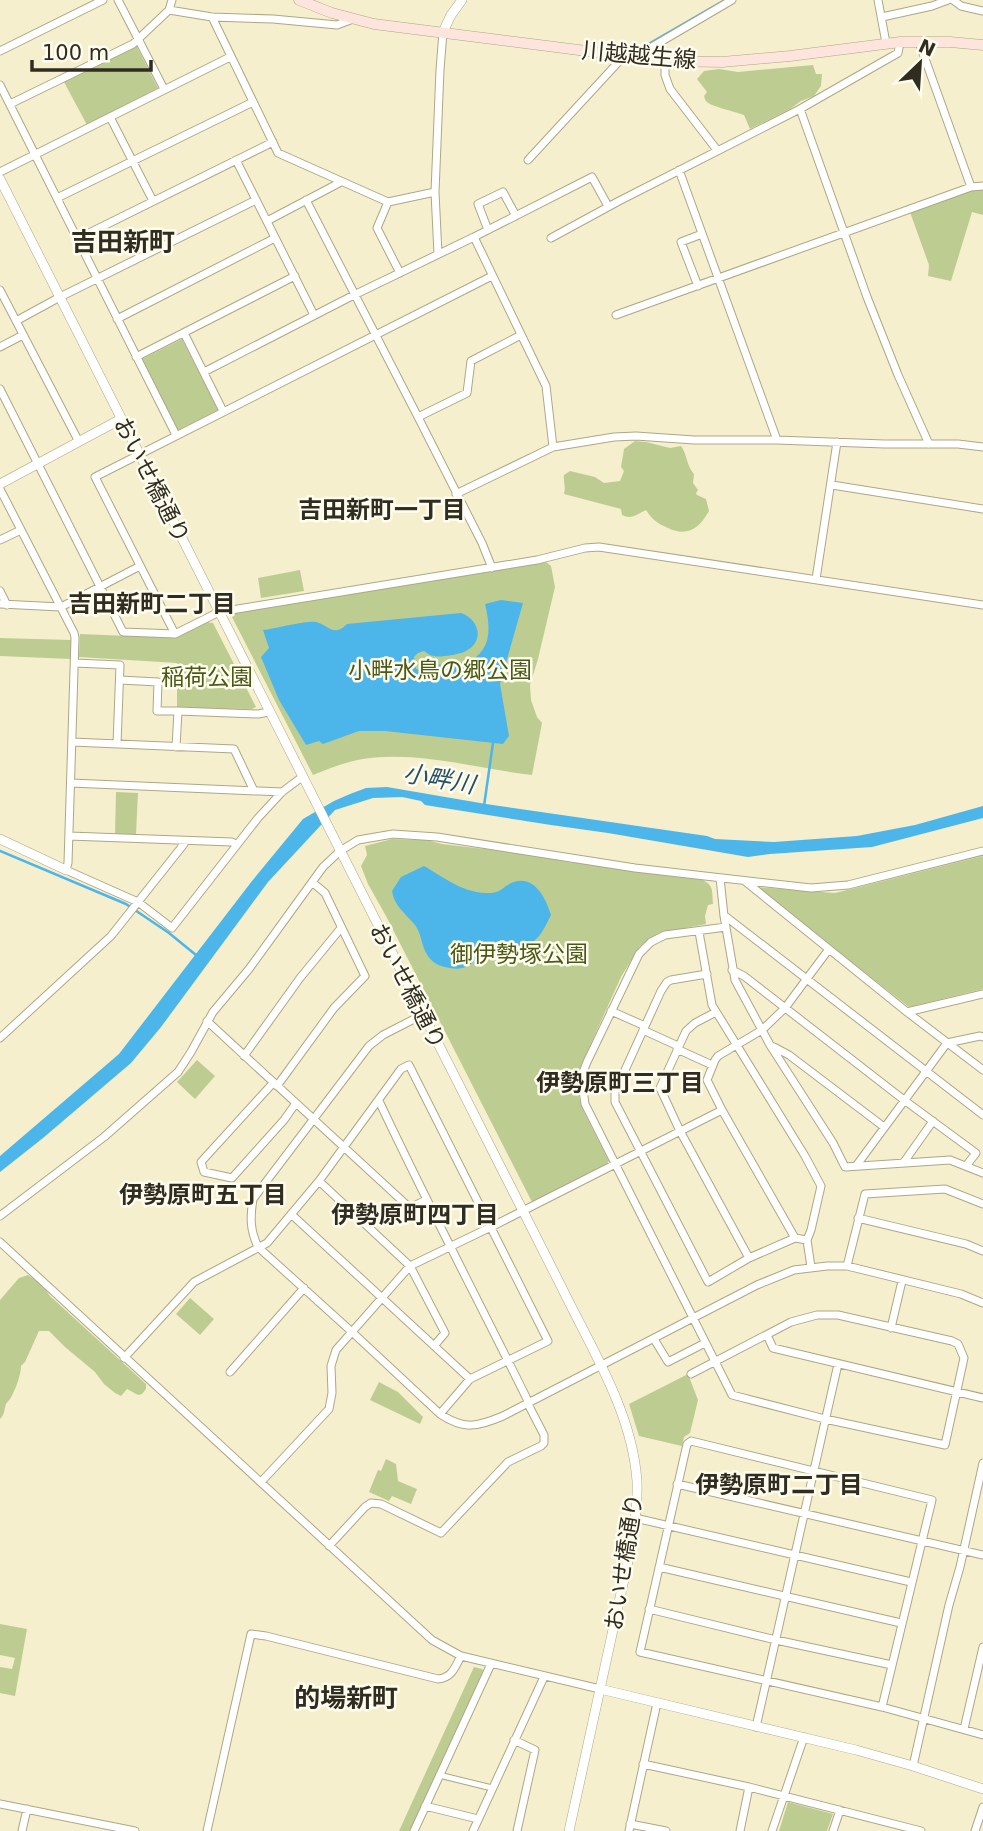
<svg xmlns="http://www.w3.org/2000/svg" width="983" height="1831" viewBox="0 0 983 1831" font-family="'DejaVu Sans','Noto Sans JP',sans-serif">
<rect width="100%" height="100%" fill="#f5efcd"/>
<!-- green -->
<path fill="#bdcd91" d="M136 45 158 88 87 125 64 82Z
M813 65 816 74H822L821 86 814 96 801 101 790 109 750 129 744 115C736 112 710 106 707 102 705 101 705 98 704 96L707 92 697 79 704 71 719 69 738 72Z
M975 189H983V215L972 212 951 281 928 276 929 265 910 212Z
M182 339 218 410 178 430 142 359Z
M635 441 646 442 670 448 681 446C687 454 687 467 694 474L693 483 698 490 696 493 697 495 706 499 709 511C699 529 687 537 668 528 663 526 657 523 653 519 650 516 648 513 646 510 637 514 632 520 622 515L621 509 564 494C566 487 563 481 564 475L570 471 595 477 604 483 620 481 624 471 621 467 624 449Z
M546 562 551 566 555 587 538 659 530 685 531 700 537 717 542 723 532 775C479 769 424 752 370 758 350 760 331 768 313 775L232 617 234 613Z
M300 570 304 591 261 598 258 578Z
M206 622 213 623 256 707 252 709 177 708V663L79 657 80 634 176 638Z
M0 638 72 640 71 659 0 656Z
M116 792 138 793 136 834H115Z
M392 839 427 840 442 844 535 855 567 862 594 864 617 869 699 878C714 885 712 889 713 904L708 905 705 916 706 924 659 933 640 946 621 977 584 1059 579 1074 578 1094 584 1112 609 1161 607 1164 532 1202 386 916 368 884 361 866 367 855 365 846Z
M983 856V989L909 1007 755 887 835 893Z
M197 1060 215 1076 195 1099 177 1082Z
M28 1275 42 1285 50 1296 146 1384V1389L142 1394 138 1395 127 1389 121 1396 115 1393 104 1384 95 1372 65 1347 49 1331H39L25 1362 21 1366C21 1375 15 1391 10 1399 9 1401 7 1402 6 1404 4 1410 5 1414 0 1419V1300L19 1278Z
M190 1298 214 1319 200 1335 176 1314Z
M688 1374 698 1400 690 1433 684 1437 682 1446 639 1436 629 1404Z
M379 1382 398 1392 423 1417 420 1424 370 1400Z
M386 1459 396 1464 398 1481 417 1489 411 1504 392 1496 389 1501 369 1492 378 1470 381 1471Z
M0 1624 27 1629 15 1696 0 1693V1667L12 1669 15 1658 0 1655Z
M474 1667 482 1669 484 1672 411 1831H399Z
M788 1802 833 1814 827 1831H779Z"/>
<!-- water -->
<path fill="#4cb5e9" d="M501 600 523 603 500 684 509 736 503 744 385 731H359L323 744 319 741 306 745 279 700 261 657 269 648 263 630C274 629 307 620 316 622 329 625 333 638 347 624L461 613C479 619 485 641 466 651 461 654 439 658 434 656 430 656 427 653 424 651L418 653 414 657 416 669C422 671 427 671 432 665 445 664 465 665 476 657 493 644 489 621 485 604Z
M387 787 486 804 707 836 715 839 774 842 857 836 915 825 983 806V818L872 847 770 854 748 857 608 833 551 825 425 805 421 801 402 797 373 798 335 810 268 882 161 1027 131 1063 43 1138 0 1172V1156L119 1054 252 881 303 819 334 801 350 794 366 788Z
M424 866C443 877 462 892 485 893 502 894 502 886 514 882 535 875 546 899 551 915 547 923 541 936 534 941 522 949 510 945 497 947 478 952 472 973 450 968 445 967 439 966 435 963 420 952 424 937 415 925 406 914 394 906 392 891L401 877Z"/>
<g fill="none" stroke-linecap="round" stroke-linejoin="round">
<!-- stream -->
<path stroke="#4cb5e9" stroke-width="2.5" d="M638 50 725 0
M484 806 493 743
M0 851 126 904 169 933 196 955"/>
<!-- pedestrian casing -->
<g stroke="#ada787" stroke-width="7">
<path id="pedestrian" d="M439 1775 492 1788"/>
</g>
<!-- minor casing -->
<g stroke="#ada787" stroke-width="9">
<path id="minor" d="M118 0 164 89
M878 0 886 43
M953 0 961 6 983 11
M169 10 212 17 273 19 337 25 353 19
M212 17 278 153 388 202 435 192
M882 17 932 6 948 0
M900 42 898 53 800 109 867 297 898 375 929 444
M919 42 971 187
M0 51 103 0
M633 58 732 0
M665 61V75L670 89 717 150
M0 85 176 435
M10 104 133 44 169 10 172 0
M110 117 153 201
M236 160 314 315
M528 160 624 56
M679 170 777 440
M0 172 230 57
M57 198 253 102
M306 200 418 417 482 543 492 568
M388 202 377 228 400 273
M267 221 341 182
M488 230 478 204 503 192 516 216
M551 238 619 201 800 109
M77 239 273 142
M438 254 435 192 440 70 443 32
M698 286 681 242 702 234
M0 290 79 442
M616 315 971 187 983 186
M117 319 275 238
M16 321 60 297 256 200
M184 333 223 411
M0 347 23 335
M136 357 295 276
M204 372 354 295 474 237
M0 389 123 632 175 634 219 612 537 560 585 548 599 547 983 605
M418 417 467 393 471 361 521 335
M553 447 546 386 474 237 592 177 608 206
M832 485 983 509
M0 489 74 633 75 638 68 863 66 870 138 902 172 928 258 818 282 792 302 777
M456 494 553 447 614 437 636 436 694 440H777L884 444H958L983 447
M0 540 21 530
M816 579 837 442
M0 591 7 605
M0 604 61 607 140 566
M175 634 95 477 492 276
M75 663 120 665 117 744
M120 680 158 682 157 711H178
M72 742 234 749 254 791
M176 747 178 711 258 714 269 712
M71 783 282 792
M69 836 232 842 237 845
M720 878 724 916 735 980 770 1045 833 1143 845 1167 950 1160 983 1173
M746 882 907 1012 983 1070
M725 916 983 1115
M699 932 712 1005 805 1156 821 1186 811 1230 807 1240 811 1267
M732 970 744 976 904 1100 976 1153 966 1166
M707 974 671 980 667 982 661 991 615 1092V1102L708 1282 749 1258 795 1238 807 1240
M611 1011 645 1026
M716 1012 695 1023 686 1031 660 1088 680 1131 749 1258
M907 1012 983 994
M422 1015 383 1035 369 1046 253 1199C250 1218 250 1230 258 1247L352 1332 440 1414C464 1430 477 1427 503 1416L757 1285 794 1270 827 1266H847L961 1294 983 1303
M207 1021 410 1208 426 1200
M643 1030 678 1046
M0 1038 111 936 184 844V841
M774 1047 789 1055 884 1127
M677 1049 712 1065
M244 1056 300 978 341 928
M273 1083 201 1162 204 1172 232 1178 284 1120 296 1103
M277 1086 334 1008 365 976 325 893 312 882
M379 1101C427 1203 479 1302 529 1403
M904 1162 933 1121
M856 1166 947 1043 980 1036 983 1037
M319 1181 410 1266 445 1333 434 1346
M291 1214 470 1379
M0 1216 104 1137 178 1072 191 1052 213 1012 249 969 323 867 340 851 358 840 393 834 437 837 635 868 811 888 848 885 983 851
M858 1218 966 1244 983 1251
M795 1238 722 1110 707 1080 715 1060 718 1056 762 1030 785 1008 829 949
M0 1242 432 1640 461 1656 600 1689
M847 1266 865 1194 945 1189 983 1204
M891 1328 902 1281
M767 1335 773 1348 983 1398
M654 1339 668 1362 705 1343
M124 1358 194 1282 267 1243 319 1181 401 1069 409 1065 548 1341 470 1379 440 1414
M230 1372 304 1288
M691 1374 791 1322 817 1315H838L952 1341 958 1344 964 1358 945 1445 825 1419 732 1395 585 1104 582 1083 583 1072 587 1062 639 954 651 942 665 935 726 927
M261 1482 329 1409 332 1393 331 1366 336 1350 410 1266 491 1227 722 1110
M677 1484 983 1555
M635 1518 911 1582
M329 1546 365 1507 371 1503 381 1504 441 1533 508 1462 541 1446 544 1443V1435L528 1404
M659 1567 901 1623
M649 1609 776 1640 892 1665
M882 1707 932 1500 691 1441 687 1444 640 1652 882 1707 983 1735
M756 1727 838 1364
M964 1729 983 1647
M514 1740 535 1750 517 1831
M643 1764 749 1787 921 1831
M913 1766 949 1605 960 1567 983 1463
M0 1804 135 1831
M425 1806 478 1819
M630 1824 666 1831
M22 1831 27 1809
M207 1831 251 1634 266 1636 438 1679C452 1678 455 1667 461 1656
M414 1831 491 1664
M473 1831 544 1677
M629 1831 657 1703
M740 1831 749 1787
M772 1831 804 1737
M833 1831 840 1810
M975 1831 983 1807"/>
</g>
<!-- tertiary casing -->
<g stroke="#ada787" stroke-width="10">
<path id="tertiary" d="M443 32 451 15 462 0
M0 179 561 1286C591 1348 632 1411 637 1481 638 1508 633 1535 628 1561L569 1831
M0 484 121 419
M0 839 66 870
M600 1689 856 1750 913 1766 983 1789"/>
</g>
<!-- secondary casing -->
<g stroke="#ada787" stroke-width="11">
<path id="secondary" d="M299 0 332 13 374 24 665 61 722 62 790 56 900 42H950L983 45"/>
</g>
<!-- pedestrian -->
<use href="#pedestrian" stroke="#fff" stroke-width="5"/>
<!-- minor -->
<use href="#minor" stroke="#fff" stroke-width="7"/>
<!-- tertiary -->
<use href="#tertiary" stroke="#fff" stroke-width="9"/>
<!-- secondary -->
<use href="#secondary" stroke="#fde4dd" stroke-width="10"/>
</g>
<g text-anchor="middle" stroke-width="5" stroke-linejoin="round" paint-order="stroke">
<!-- street labels -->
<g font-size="23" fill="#302d20" stroke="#fefcee">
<text transform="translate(639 55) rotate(5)" y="8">川越越生線</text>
<text transform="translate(152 480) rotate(63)" y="8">おいせ橋通り</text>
<text transform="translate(408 986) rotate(63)" y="8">おいせ橋通り</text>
<text transform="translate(624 1562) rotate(-81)" y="8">おいせ橋通り</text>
</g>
<!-- park labels -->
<g font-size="23" fill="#4b5916" stroke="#fefcee">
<text x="440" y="678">小畔水鳥の郷公園</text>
<text x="207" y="685">稲荷公園</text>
<text x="519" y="962">御伊勢塚公園</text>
</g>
<!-- neighbourhood labels -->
<g font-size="24" font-weight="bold" fill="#302d20" stroke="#fefcee">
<text x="382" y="518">吉田新町一丁目</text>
<text x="152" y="612">吉田新町二丁目</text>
<text x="620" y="1091">伊勢原町三丁目</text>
<text x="203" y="1203">伊勢原町五丁目</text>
<text x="415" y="1223">伊勢原町四丁目</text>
<text x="779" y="1493">伊勢原町二丁目</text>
</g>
<!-- water labels -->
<g font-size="24" font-style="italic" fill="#255066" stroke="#fefcee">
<text transform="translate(439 779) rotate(10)" y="8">小畔川</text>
</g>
<!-- quarter labels -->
<g font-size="26" font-weight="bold" fill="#302d20" stroke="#fefcee">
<text x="123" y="251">吉田新町</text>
<text x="346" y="1707">的場新町</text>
</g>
</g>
<!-- north arrow -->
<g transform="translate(920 63) rotate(25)" stroke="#fefcee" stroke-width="5" paint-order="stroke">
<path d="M0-5L12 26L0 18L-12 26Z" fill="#302d20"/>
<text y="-10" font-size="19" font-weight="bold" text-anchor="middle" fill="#302d20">N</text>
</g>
<!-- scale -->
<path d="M32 60v10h119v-10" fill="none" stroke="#302d20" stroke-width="3.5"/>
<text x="42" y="60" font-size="21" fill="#302d20" stroke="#fefcee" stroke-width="5" paint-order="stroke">100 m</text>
</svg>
